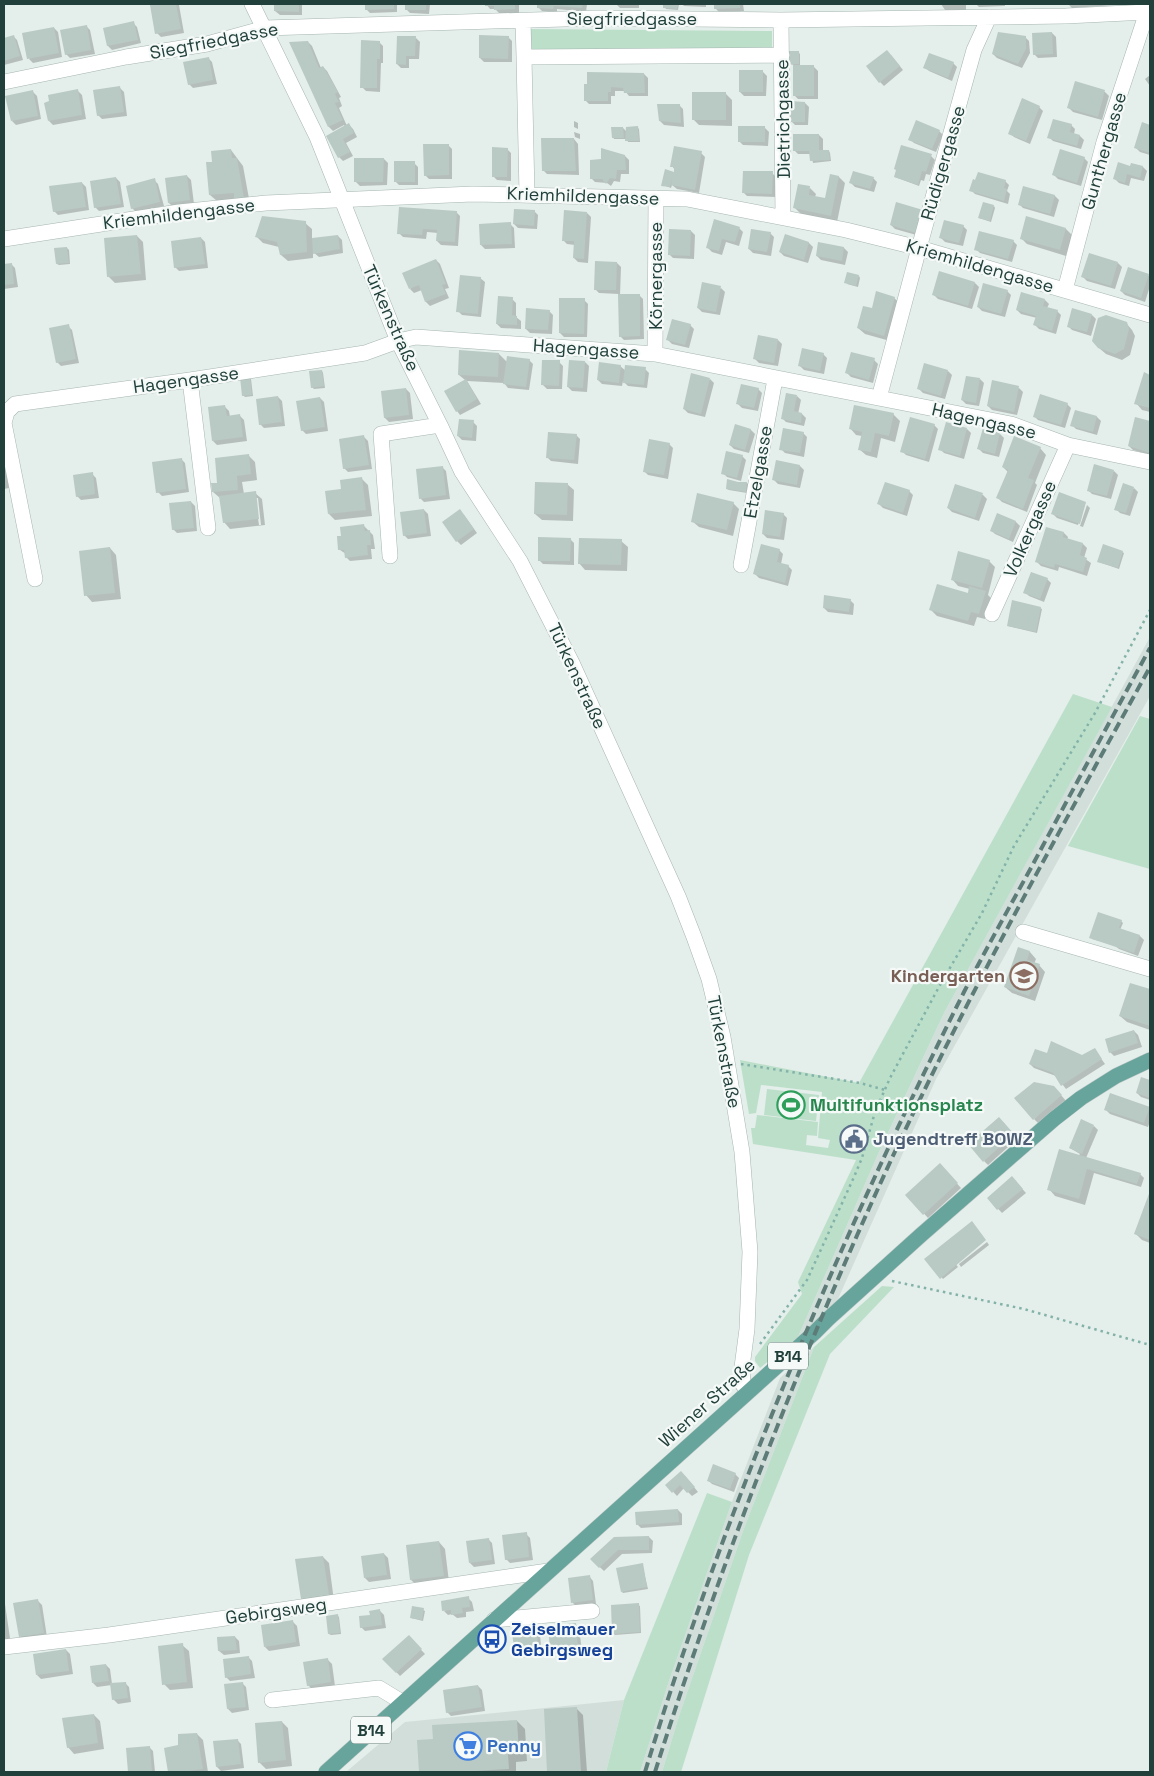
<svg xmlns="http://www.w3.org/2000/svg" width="1154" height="1776" viewBox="0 0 1154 1776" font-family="'Space Grotesk',sans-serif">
<rect width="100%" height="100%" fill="#e4eeea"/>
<!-- built -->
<path fill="#d2deda" d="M1150 637V696L936 1079 838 1299 798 1337 879 1152 944 1013Z
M814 1347 743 1531 679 1716 662 1772H640L669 1681 732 1502 780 1378Z
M624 1700 606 1772H346L405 1722Z"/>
<!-- green -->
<path fill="#bcdfca" d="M528 29 772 31V52L527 50Z
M1073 694 1112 707 944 1013 879 1152 798 1337 760 1368 755 1361V1357L802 1294 798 1282 856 1160 753 1144 751 1128H755L757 1115 818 1122 817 1136 807 1135 806 1145 828 1148 830 1140 818 1138 822 1092 761 1085 756 1113 749 1114 740 1060 859 1083Z
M1140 716 1150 719V869L1068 846Z
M767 1089 819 1095 816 1121 764 1115Z
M882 1286 894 1287 830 1354 749 1555 681 1772H662L679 1716 743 1531 814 1347Z
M707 1493 732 1502 669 1681 640 1772H606L624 1700Z"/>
<!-- shadow -->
<path fill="#0003" fill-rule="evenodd" d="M163 4H177L179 5 184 33 161 37 157 33 151 6Z
M275 4H302V15H280L275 11Z
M366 4H397V12L370 13 366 9Z
M406 4H430L429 14 410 13 406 9Z
M486 4H519V13H499L495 9H490Z
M538 4H587L586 12 557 9V12L542 11 538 7Z
M616 4H639V8H620Z
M664 4H679L678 10 666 9Z
M682 4H706V7L684 6Z
M715 4H743L744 11 719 12 715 8Z
M791 4H820V5H792Z
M941 4H966V10H945Z
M976 4H1005V6L979 7Z
M1068 4H1115L1116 5 1072 8Z
M133 23 137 27 141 43 112 50 108 46 105 29Z
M86 26 90 30 95 54 70 58 66 54Z
M54 28 58 32 62 57 33 63 29 59Z
M1052 33 1056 37 1057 57 1038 58 1034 54Z
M13 36 17 40 23 60 4 65V39Z
M508 37 512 41V62H484L480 58Z
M1025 37 1029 41 1030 53 1022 68 997 58 993 54Z
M416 38 420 42 419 59H409V68H401L397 64Z
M308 42 312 46 321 68 323 67 327 71 341 97 339 98 342 106 339 108 347 126 349 125 353 129 357 137 346 143 353 156 343 161 339 157 345 127 344 125 333 131 329 127Z
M379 42 383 46V63H381L380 92 366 91 362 87Z
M798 52 800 54V67H814L818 71V99H798L794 95V65L789 64Z
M891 55 903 70 884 86 880 82Z
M208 58 212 62 217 84 193 88 189 84Z
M953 63 957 67 952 81 929 71 925 67Z
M763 72 767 76 766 96H744L740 92Z
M644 74 648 78V96H629L625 91H615V96H611V104H589L585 100V85Z
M1150 75V86L1145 79Z
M1076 83 1105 92 1109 96 1102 120 1073 112 1069 108Z
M120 88 124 92 127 116 102 119 98 115Z
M78 91 82 95 86 119 53 125 49 121Z
M33 92 37 96 41 119 16 125 12 121Z
M726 94 732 100V126L699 125 693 119Z
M805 103 809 107 808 125H795L791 121Z
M679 105 683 109 684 127 664 125 660 121Z
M1039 107 1043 111 1030 144 1014 137 1010 133Z
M574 121 578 123V129L574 127Z
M1143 124 1150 126V155L1140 152 1136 148Z
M1071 125 1075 129 1074 134 1080 136 1084 140 1081 149 1053 141 1049 137Z
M623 128 627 132 638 128 639 129 640 142H628L627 139H614L613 137Z
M765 128 769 132 768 146 743 145 739 141Z
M939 131 943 135 936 152 914 143 910 139Z
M574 132 580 134V139L575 137Z
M819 135 823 139V152L829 151 830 153 831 161 813 163 811 154H798L794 150Z
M574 139 578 144 579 175 547 174 543 170Z
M448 145 452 149V179H429L425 175Z
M507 149 511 153V181L497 180 493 176Z
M231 150 243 166 250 204 217 201 210 195 213 163Z
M701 153 705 157 699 193 677 189 672 185 671 188 663 185 674 175 675 170 672 166Z
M625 156 629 160V174H621L620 182 614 181 611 186 607 183 595 182 591 178 602 161Z
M931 156 935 160 930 175 926 174 924 181 921 180 919 186 895 177Z
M1084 158 1088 162 1081 186 1058 179 1054 175Z
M384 159 388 163 387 185 360 186 356 182Z
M414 163 418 167V185H399L395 181Z
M1132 164 1143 167 1147 171 1144 181 1131 178 1129 186 1119 183 1115 179 1131 167Z
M772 173 776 177V197L747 196 743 192Z
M831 175 839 177 845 183 837 222 801 214 795 208 810 188 816 194 815 197 826 199Z
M187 176 191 180 194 204 173 207 169 203Z
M116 178 120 182 124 207 99 211 95 207Z
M873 178 877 182 874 192 855 187 851 183Z
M154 180 158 184 164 206 136 212 132 208Z
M1005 181 1009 185 1007 191 1010 194 1008 204 975 194 971 190Z
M82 183 86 187 89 210 58 215 54 211Z
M1024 188 1055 196 1059 200 1054 217 1023 208 1019 204Z
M994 206 995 208 991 222 979 218Z
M534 211 538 215 537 229 518 228 514 224Z
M922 211 920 236 895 229 891 225Z
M456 212 460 216 458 246 441 245 437 241 438 233 427 232 426 239 403 237 399 233Z
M587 213 591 217 588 263 578 262 574 258 575 245 567 244 563 240Z
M1027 218 1066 229 1072 235 1066 256 1027 244 1021 238Z
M305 223 312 229V239L338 236 342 240 343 253 319 257 313 252V258L288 261 281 255 279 247 263 243 257 237Z
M510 224 514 228 515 248 485 249 481 245Z
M963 226 967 230 963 246 945 242 941 238Z
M739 228 743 232 739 246 726 242 722 255 712 252 708 248Z
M691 231 695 235 694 259 673 258 669 254Z
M770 233 774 237 771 256 753 253 749 249Z
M137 236 143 242 146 280 115 283 108 276Z
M786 236 809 243 813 247 808 263 784 256 780 252Z
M201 238 205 242 208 268 179 271 175 267Z
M1013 241 1017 245 1012 262 980 253 976 249Z
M67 248 69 250 70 264 59 265 57 264Z
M844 248 848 252 845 265 821 260 817 256Z
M436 260 440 264 449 288 445 289 449 298 430 306 426 302 422 290 414 293 410 289Z
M617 263 621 267 620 296 639 295 643 299 644 339 624 340 620 336 619 294 599 293 595 289Z
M1118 263 1122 267 1115 289 1087 281 1083 277Z
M11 264 15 268 18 287 4 289V265Z
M1148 275 1150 277V286L1145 302 1125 295 1121 291Z
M859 276 860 278 858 287 847 284Z
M480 278 485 282 481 317 462 315 458 311Z
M975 283 979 287 972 309 938 299 934 295Z
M721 288 725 292 720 315 702 312 698 308Z
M1007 291 1011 295 1005 317 982 311 978 307Z
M894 298 901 304 890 341 865 334 858 328Z
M512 299 516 303V317L521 321V329L501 328 497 324Z
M584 300 588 304 587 337H564L560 333Z
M1045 300 1049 304 1047 308 1057 311 1061 315 1056 334 1039 329 1035 325 1037 318 1021 314 1017 310Z
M549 311 553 315 552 334 530 333 526 329Z
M1092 315 1096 319 1091 336 1072 330 1068 326Z
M1126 323 1132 330 1135 336 1130 355 1122 360 1106 354 1099 348Z
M690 325 694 329 689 348 672 344 668 340Z
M68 326 72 330 79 363 61 366 57 362Z
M778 340 782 344 778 366 759 363 755 359Z
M499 354 507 362 529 360 533 364 529 390 508 388 504 383 467 381 481 404 460 415 457 411 465 380 459 375Z
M823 354 827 358 824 374 804 370 800 366Z
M874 360 878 364 873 383 851 377 847 373Z
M559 362 563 366 562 389H547L543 385Z
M585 362 589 366 587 392 572 391 568 387Z
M620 366 626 371 645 369 649 373 647 388 628 386 623 381 622 386 602 384 598 380Z
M322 371 323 373 325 388 314 389 312 387Z
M948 371 952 375 945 399 923 393 919 389Z
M1145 374 1150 376V412L1142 410 1136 403Z
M249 377 251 379 253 396 245 397 243 395Z
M710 379 714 383 705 417 688 413 684 409Z
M980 379 984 383 979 406 966 404 962 400Z
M1019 388 1023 392 1017 415 992 410 988 406Z
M406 389 410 393 413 419 389 422 385 418 382 392Z
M758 389 762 393 758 411 742 408 738 404Z
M797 396 801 400 798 414H802L806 418 804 426 786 422 782 418Z
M278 397 282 401 285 426 264 428 260 424Z
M320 398 324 402 328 431 306 434 302 430Z
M1067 404 1071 408 1065 428 1038 420 1034 416Z
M225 407 229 411 230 417 240 416 244 420 247 441 217 445 213 441Z
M1076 412 1097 417 1101 421 1097 435 1076 429 1072 425Z
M893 414 900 421 895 442 881 438 877 458 866 455 859 449 862 436 856 435 850 428Z
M1136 419 1150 423V455L1133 450 1129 446Z
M473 422 477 426 476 441 462 440 458 436Z
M934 425 938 429 929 462 906 455 902 451Z
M736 426 751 430 755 434 749 453 734 449 730 445Z
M967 429 971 433 964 459 944 453 940 449Z
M803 433 807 437 804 457 785 453 781 449Z
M1000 434 1004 438 999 457 983 453 979 449Z
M576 435 580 439 578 464 551 461 547 457Z
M364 437 368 441 372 469 348 472 344 468Z
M669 444 673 448 668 479 648 475 644 471Z
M1040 448 1046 455 1035 483 1037 485 1027 512 1002 502 998 498 1008 472 1003 467Z
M249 456 255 462 257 480 242 482 244 494 255 493 262 499 265 525 230 529 224 522 220 498 213 492 219 484ZM255 498H258L261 525H259Z
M742 456 746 460 741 481 727 477 723 473Z
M4 458 9 488 4 489Z
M181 459 185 463 189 492 162 496 158 492Z
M800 466 804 470 800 488 778 484 774 480Z
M442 467 446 471 450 499 424 502 420 498Z
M1114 471 1118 475 1111 499 1092 494 1088 490Z
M92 474 96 478 99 498 81 500 77 496Z
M362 479 368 485 372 516 335 520 329 514 342 491Z
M747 483 748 484 747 493 729 490 727 489 738 484Z
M567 484 574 490 573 521 542 520 535 514Z
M956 486 983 495 987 499 979 521 952 512 948 508Z
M1134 488 1138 492 1130 516 1120 513 1116 509Z
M909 491 913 495 907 516 883 508 879 504Z
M1079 501 1086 504H1085L1078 525 1057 518 1053 514Z
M191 502 195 506 197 531 177 533 173 529Z
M733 503 739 509 733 536 699 527 692 521Z
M1087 505 1090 508 1083 527 1080 526Z
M424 510 428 514 431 536 408 539 404 535Z
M783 514 787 518 784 540 767 538 763 534Z
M998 514 1016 522 1020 526 1013 542 995 534 991 530Z
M464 515 477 533 461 545 457 541Z
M364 526 373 535 375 549H371L372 559 350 561 346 557V554L340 550Z
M1047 528 1064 533 1068 537 1067 540 1083 544 1087 548 1084 558 1091 563 1087 576 1059 567 1058 571 1041 566 1037 562Z
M570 539 574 543V565L543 564 539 560Z
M621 541 628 547 627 571 585 570 579 563Z
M110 548 116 555 121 599 92 602 86 595Z
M779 550 783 554 781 564 788 566 792 570 788 586 759 578 755 574Z
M1122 552 1124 553 1119 569 1099 562Z
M989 561 995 567 988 595 991 598 985 619 977 617 974 626 937 616 931 610 969 594 970 589 958 586 952 579Z
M1047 579 1051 583 1044 602 1029 596 1025 592Z
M850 600 854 604 853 615 828 612 824 608Z
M1040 608 1042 609 1037 633 1008 626Z
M1121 921 1123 923 1120 930 1140 936 1144 940 1138 956 1119 949 1114 945 1092 939Z
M1019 949 1030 952 1036 959 1034 964 1039 965 1045 972 1035 1001 1012 993 1005 987Z
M1131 984 1150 991V1030L1127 1022 1120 1016Z
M1134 1031 1138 1035 1142 1047 1114 1056 1110 1052Z
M1094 1049 1105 1064 1066 1089 1056 1076 1034 1068 1030 1064 1048 1055 1082 1056Z
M1142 1078 1150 1081V1100L1141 1097 1137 1093Z
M1060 1094 1067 1102 1040 1125 1034 1119Z
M1150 1108V1121L1148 1127 1110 1114 1106 1110Z
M1003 1122 1017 1139 988 1165 984 1161Z
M1094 1126 1098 1130 1086 1158 1140 1174 1144 1178 1141 1187 1094 1173 1085 1205 1055 1196 1049 1189 1080 1154 1070 1148Z
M940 1165 961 1188 928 1218 907 1195Z
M1016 1182 1026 1193 1002 1213 988 1198Z
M1150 1194V1243L1142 1240 1135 1233Z
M987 1242 989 1245 961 1267 959 1264Z
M926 1259 954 1262 958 1267 943 1279Z
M735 1474 739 1478 734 1492 712 1484 708 1480Z
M685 1476 698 1492 692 1496 684 1488 677 1496 667 1485Z
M678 1510 682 1514V1525L641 1528 637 1524Z
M526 1534 530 1538 533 1560 510 1563 506 1559Z
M649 1537 653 1541 652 1553 622 1554 604 1571 591 1559Z
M488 1539 492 1543 495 1564 474 1567 470 1563Z
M439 1542 445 1549 449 1582 418 1586 411 1580Z
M384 1554 388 1558 391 1579 369 1582 365 1578Z
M323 1557 329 1563 334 1601 308 1605 302 1598Z
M642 1564 648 1589 623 1593 622 1592Z
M589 1576 593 1581 596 1604 576 1606 572 1602Z
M4 1597 11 1645 4 1646Z
M468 1598 472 1602 474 1611 466 1612V1617L457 1618 452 1614 448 1615 444 1611Z
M38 1601 42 1605 47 1637 24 1640 20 1636Z
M638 1605 640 1606 641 1633 615 1635 613 1633Z
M423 1610 425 1611 423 1621 411 1618Z
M380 1611 384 1615 386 1628 365 1631 361 1627Z
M338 1616 339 1617 341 1634 331 1635 329 1634Z
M293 1622 297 1626 300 1646 269 1651 265 1647Z
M575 1624 579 1628 582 1651 556 1654 552 1650Z
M536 1631 540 1635 542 1655 520 1658 516 1654 513 1635Z
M235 1637 239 1641 240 1653 224 1655 219 1651Z
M409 1637 425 1654 400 1676 384 1659Z
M182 1645 189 1651 193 1688 170 1690 164 1684Z
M66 1650 70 1654 73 1674 41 1679 37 1675Z
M248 1657 252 1661 255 1678 230 1681 226 1677Z
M328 1660 332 1664 335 1686 312 1689 308 1685Z
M106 1665 110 1669 112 1684 125 1683 129 1687 131 1702 118 1704 114 1700 112 1685 97 1687 93 1683Z
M242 1683 246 1687 249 1710 232 1713 228 1709Z
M478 1686 482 1690 485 1711 451 1716 447 1712Z
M577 1709 583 1715 587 1772H549L545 1711Z
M94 1715 100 1721 104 1749 74 1754 68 1747Z
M517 1721 525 1729 527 1761 516 1762V1772H421L419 1741 434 1740Z
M282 1722 288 1728 292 1766 266 1769 259 1762Z
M197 1734 203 1740 208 1772H169L166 1749 179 1746Z
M237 1740 241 1744 244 1768 221 1771 217 1767Z
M149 1747 153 1751 155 1772H129L127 1749Z"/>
<!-- building -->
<path fill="#b9c9c4" d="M156 4H176L181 29 155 34 150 5Z
M274 4H299V12L274 11Z
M365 4H394V9L365 10Z
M405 4H426V10H405Z
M485 4H515V9L494 10V6H485Z
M537 4H583L582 8 554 6 553 9 537 8Z
M663 4H678L677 9 663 8Z
M714 4H740V8L714 9Z
M134 21 138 40 107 46 103 28Z
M87 25 91 50 65 55 60 30Z
M54 27 59 53 27 59 22 33Z
M998 32 1026 36V49L1018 64 992 54Z
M1052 32 1053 54 1033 55 1032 33Z
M14 35 20 56 4 61V38Z
M479 35 509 36 508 59 479 58Z
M397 36H416L415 56H406V65L396 64Z
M361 40 380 41V59H377V88H360Z
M308 41 319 68 323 66 338 92 335 94 339 102 335 103 343 120 328 127 289 42Z
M887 50 900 66 879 83 866 66Z
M788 51H799V64H788Z
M929 53 954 62 948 78 923 68Z
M209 57 213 80 188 85 183 62Z
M793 65H814V96H793Z
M739 70H763V92H739Z
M587 72 644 73 645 93H624L623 88 611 87V92H608V101H584V84H587Z
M1075 81 1105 90 1098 117 1067 108Z
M120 86 124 112 97 116 93 90Z
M78 89 82 115 48 121 44 103 49 101 48 95Z
M33 90 38 116 11 121 5 96Z
M692 92H726V120H692Z
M1022 98 1040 106 1026 141 1008 134Z
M790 101 805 102V122H790Z
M657 104H680L681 123 659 121Z
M1053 119 1072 124 1070 132 1080 135 1077 146 1047 138Z
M916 120 940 130 932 149 908 140Z
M1142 122 1150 125V153L1134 148Z
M349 123 354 133 343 139 350 152 338 158 326 136Z
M638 126 639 141H625L626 127Z
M738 126H765V142H738Z
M611 127H623L624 138H612Z
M793 134H819V150H829L830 160 810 161 809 151H793Z
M541 138H574L576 171H542Z
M423 144H449V175L424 176Z
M901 145 932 154 926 172 922 171 918 185 894 177 896 170 894 169Z
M674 146 702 151 695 190 671 185 672 178 670 187 661 186 665 169 674 172V167H670Z
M492 147 508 148 507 177H492Z
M601 148 625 155 626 170H617L616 179 610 178 606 184 602 179H590V160L601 159Z
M231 149 232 158H237L244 198 234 199V193L209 195 206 162H212L211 151Z
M1060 149 1085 157 1077 183 1052 175Z
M354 158H384L383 182H354Z
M394 161H415V182H394Z
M1118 162 1130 166 1131 163 1143 166 1140 178 1127 174 1125 183 1113 179Z
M743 171H773L772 194 742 193Z
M853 171 874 177 870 189 849 183Z
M978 172 1006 180 1004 188 1007 189 1004 201 969 191 973 179 975 180Z
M830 174 839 176 831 216 793 208 798 184 810 186 809 195 825 198Z
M187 175 190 200 168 203 165 178Z
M116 177 121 204 94 208 90 181Z
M155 178 160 202 131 209 126 186Z
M82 182 86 207 53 212 49 186Z
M1023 186 1055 195 1050 214 1018 205Z
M896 202 923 210 916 233 890 225Z
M983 202 994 205 990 221 978 218Z
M399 207 457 211 455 242 436 241 437 230 423 229 422 235 397 234Z
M514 209 535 210 534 226 513 224Z
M564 210 587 212 584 259 573 258 574 241H562Z
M262 216 306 221 307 252 280 255 277 242 255 237Z
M1026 216 1066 228 1060 250 1020 239Z
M714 219 740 227 735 242 722 239 719 251 706 248Z
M944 220 964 225 959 243 939 238Z
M511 222 512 244 480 245 479 224Z
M669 229 691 230 690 256 668 255Z
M751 229 771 232 767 252 748 249Z
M979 231 1014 240 1008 259 974 250Z
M785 234 809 242 804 260 779 252Z
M137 235 141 274 107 277 104 238Z
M338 235 340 249 313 254 312 238Z
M201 237 205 264 174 268 171 241Z
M818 242 844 247 842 261 816 256Z
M67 247 69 263 56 264 54 248Z
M1089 253 1118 262 1111 286 1081 277Z
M436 259 446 284 442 285 446 294 425 302 419 285 409 289 402 273Z
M595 261 617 262 616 290H594Z
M12 263 14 284 4 285V264Z
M1128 267 1149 274 1141 298 1120 291Z
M939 271 975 282 968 306 932 295Z
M847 272 859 275 856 286 844 283Z
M460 275 481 277 478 314 456 312Z
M702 282 721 286 716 312 697 308Z
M983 283 1008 290 1001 314 977 307Z
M876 291 895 297 884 336 857 328 863 306 872 308Z
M1021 292 1045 299 1043 306 1058 310 1052 331 1033 325 1036 316 1016 310Z
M618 294H640V336L619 337Z
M498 296 513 297 512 315 517 316V325L496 324Z
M559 298H585L584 334 559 333Z
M526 308 550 310 548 330 525 329Z
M1072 308 1092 314 1087 332 1067 327Z
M1106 315 1127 322 1129 329 1124 349 1115 354 1098 348 1092 341 1098 318Z
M672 319 691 324 685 345 666 340Z
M69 324 76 359 56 363 49 328Z
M758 335 778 339 774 363 753 359Z
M802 348 824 353 820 371 798 366Z
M459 350 499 353 498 377 458 375Z
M851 352 875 358 869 380 845 373Z
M507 356 530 359 526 387 503 384Z
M542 360H560L559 386 541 385Z
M569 360 585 361 583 388 567 387Z
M599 362 621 365 619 383 597 380Z
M924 363 948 370 941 396 917 389Z
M625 365 646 367 644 385 623 383Z
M322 370 324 386 311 388 309 371Z
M1144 372 1150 375V408L1134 404Z
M691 373 710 378 701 414 683 409Z
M250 376 252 395 242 396 240 377Z
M966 376 980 378 976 403 961 400Z
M466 379 477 399 456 412 444 391Z
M992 380 1019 386 1014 412 987 406Z
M741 384 759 388 754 408 736 404Z
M406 388 409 415 384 418 381 391Z
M786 393 797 395 794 411 802 413 801 423 781 419Z
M1040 394 1068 403 1061 425 1033 417Z
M278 396 282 422 259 425 256 399Z
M320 397 325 427 301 431 296 401Z
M225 405 227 416 240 414 243 437 212 441 208 407Z
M854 405 894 413 889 436 875 433 871 452 858 450 862 432 849 429Z
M1075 410 1097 416 1093 432 1070 426Z
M910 417 935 424 925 459 900 452Z
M1135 417 1150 421V453L1128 446Z
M459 419 474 420 472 438 457 436Z
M946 422 967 428 960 456 938 450Z
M735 424 751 429 745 450 729 445Z
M783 428 804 432 800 453 779 450Z
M983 428 1000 433 995 454 977 449Z
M548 432 577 434 574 460 546 458Z
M364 435 369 465 343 469 339 439Z
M1014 436 1041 447 1028 478 1034 480 1023 509 996 498 1008 470 1002 467Z
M649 439 670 443 664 475 643 472Z
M726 451 743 455 737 478 721 474Z
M249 454 251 474 237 476 238 490 212 492 211 483H217L215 458Z
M182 458 186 489 156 493 152 462Z
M776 460 800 465 797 485 772 480Z
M1094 464 1114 470 1107 496 1087 491Z
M443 466 446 495 419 499 416 469Z
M93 472 95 494 76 497 73 475Z
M362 477 366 510 328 514 325 491 341 489 340 480Z
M727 479 738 482H747L746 492 726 489Z
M535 482 568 483 567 515 534 514Z
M885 482 910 490 903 513 877 504Z
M1123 483 1134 487 1126 513 1114 510Z
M955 484 983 493 975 518 947 508Z
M256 491 259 519 223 523 219 496Z
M1059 492 1086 502 1080 524 1051 514Z
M697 493 734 502 727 530 691 522Z
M191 501 194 528 172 530 169 503Z
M424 509 427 533 403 536 400 512Z
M460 509 474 529 456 542 442 522Z
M765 510 784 513 780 537 762 534Z
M997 513 1016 521 1009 539 990 531Z
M364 524 365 531 370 530 371 545H367L368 555 345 558 344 550H338L337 536H341L340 527Z
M1046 527 1064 532 1063 537 1083 543 1080 555 1087 558 1083 572 1055 564 1054 568 1035 562Z
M538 537 571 538 570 561H538Z
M579 538 622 539 621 565 578 564Z
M761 544 780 549 777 562 789 565 785 583 753 574Z
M1103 544 1123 551 1118 568 1097 562Z
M110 547 115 593 84 596 79 551Z
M958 551 990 560 982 588 951 580Z
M1031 572 1048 578 1040 599 1023 593Z
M937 584 968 593 969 586 986 591 979 614 971 612 968 621 929 610Z
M824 595 851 599 849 612 823 608Z
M1012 600 1041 607 1036 632 1007 626Z
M1098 912 1122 920 1119 928 1140 935 1134 953 1089 938Z
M1018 947 1030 951 1027 960 1040 964 1029 996 1004 987Z
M1130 983 1150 989V1026L1119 1016Z
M1134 1030 1138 1043 1109 1053 1105 1039Z
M1051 1041 1082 1055 1095 1048 1102 1059 1061 1086 1053 1073 1029 1064 1035 1049 1047 1053Z
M1141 1077 1150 1080V1098L1136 1093Z
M1034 1082 1054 1086 1062 1095 1033 1120 1014 1098Z
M1110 1093 1150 1107 1144 1123 1104 1110Z
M999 1117 1014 1134 983 1162 968 1144Z
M1081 1119 1094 1125 1082 1154 1069 1148Z
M1059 1149 1141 1173 1137 1184 1087 1169 1079 1199 1047 1190Z
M940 1163 958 1183 923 1215 905 1195Z
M1012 1176 1023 1189 997 1210 987 1198Z
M1150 1191V1240L1134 1234Z
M972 1221 986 1240 940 1279 924 1259Z
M713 1464 736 1473 730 1489 707 1481Z
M681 1471 695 1487 687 1493 680 1485 672 1493 665 1485Z
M678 1509 679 1522 636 1525 635 1512Z
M527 1532 529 1557 505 1560 502 1535Z
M649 1536V1550H618L599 1568 590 1559 614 1537Z
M489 1538 492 1560 469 1563 466 1541Z
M439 1541 444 1576 410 1580 406 1545Z
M384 1553 387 1575 364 1578 361 1556Z
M323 1556 329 1595 301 1599 295 1559Z
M643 1563 647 1587 621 1592 616 1568Z
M590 1575 593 1600 571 1603 568 1578Z
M469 1596 470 1607 462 1608 463 1613 451 1615V1610L442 1611 441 1601Z
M38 1599 44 1633 19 1637 13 1603Z
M639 1603 640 1632 612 1634 611 1605Z
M412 1606 424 1608 422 1620 410 1618Z
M380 1609 382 1625 360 1628 359 1616 370 1615 369 1611Z
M338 1614 340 1633 328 1634 326 1616Z
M293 1620 296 1642 264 1647 261 1625Z
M576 1623 578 1648 550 1650 548 1626Z
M536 1630 539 1651 515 1654 512 1633Z
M409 1635 422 1649 396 1673 382 1659Z
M235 1636 237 1650 218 1651 217 1637Z
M183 1643 187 1682 162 1685 158 1646Z
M66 1649 69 1671 36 1675 33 1654Z
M249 1656 251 1674 225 1678 223 1659Z
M328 1658 331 1682 307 1686 303 1662Z
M106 1664 109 1681 92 1683 90 1666Z
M126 1682 128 1698 112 1700 110 1683Z
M243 1682 246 1707 227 1709 224 1684Z
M478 1685 482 1707 446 1713 443 1690Z
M577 1707 581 1772H547L544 1709Z
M94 1714 98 1743 67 1748 62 1718Z
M517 1720 519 1753 508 1754 509 1769 458 1772H419L417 1740 433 1739 432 1725Z
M282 1721 286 1760 258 1763 255 1723Z
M197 1733 203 1769 183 1772H168L164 1748 178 1745V1734Z
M238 1739 241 1764 216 1767 213 1741Z
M150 1746 152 1772H128L126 1748Z"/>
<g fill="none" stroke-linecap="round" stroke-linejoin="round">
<!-- minor casing -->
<g stroke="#a6b6b2" stroke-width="16">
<path id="minor" d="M252 4 317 137 398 341 440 425 462 472 520 561 573 665 678 896 694 937 709 979 723 1037 742 1152 750 1252 747 1329 742 1367 743 1385 749 1390
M781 20 783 217
M523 21 524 57 782 55
M524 57 527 195
M4 82 126 57 207 44 265 28 596 18 781 20 1066 16 1147 12 1104 142 1065 290
M4 239 179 212 266 203 473 194 687 199 846 230 919 248 1150 315
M655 354 656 198
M190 380 208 528
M879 398 919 248 974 50 989 17
M390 556 381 434 440 425
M741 565 775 379
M35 579 4 423 7 412 15 404 190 380 365 353 398 341 416 337 655 354 1011 424 1068 445 1150 462
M992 614 1068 445
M1023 932 1150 969
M494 1620 592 1611
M4 1647 109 1635 548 1571
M272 1700 379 1688 402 1702"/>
</g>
<!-- major casing -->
<g stroke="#c1cac8" stroke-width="16">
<path id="major" d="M326 1772 815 1332 828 1319 921 1235 1054 1119 1081 1098 1116 1076 1150 1060"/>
</g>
<!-- path -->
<path stroke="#83b2a9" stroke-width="2.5" stroke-dasharray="2.5 4" stroke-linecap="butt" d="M741 1064 860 1083 885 1090
M892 1281 1024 1309 1150 1345
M760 1344 807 1280 854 1177 862 1158 875 1112 890 1078 940 985 982 913 1014 846 1095 713 1150 610"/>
<!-- minor -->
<use href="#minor" stroke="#fff" stroke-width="15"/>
<!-- major -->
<use href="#major" stroke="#67a49c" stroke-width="15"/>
<!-- rail -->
<path stroke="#5d7b77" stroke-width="4" stroke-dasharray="10 5" stroke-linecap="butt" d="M645 1772C727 1503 838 1243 964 992 986 949 1009 908 1032 866 1071 793 1110 721 1150 648
M655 1772C721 1563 800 1357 892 1158 970 990 1061 829 1150 667"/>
</g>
<!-- icons -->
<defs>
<g id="school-ring" transform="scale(1.4375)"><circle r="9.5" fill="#f5faf8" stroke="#8d6e63" stroke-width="1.5"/><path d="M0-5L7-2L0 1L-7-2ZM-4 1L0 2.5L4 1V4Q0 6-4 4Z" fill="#8d6e63"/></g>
<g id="stadium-ring" transform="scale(1.4375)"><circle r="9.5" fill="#f5faf8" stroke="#2e9e5b" stroke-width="1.5"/><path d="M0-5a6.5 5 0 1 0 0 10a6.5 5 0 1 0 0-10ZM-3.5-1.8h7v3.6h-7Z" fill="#2e9e5b"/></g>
<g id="civic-ring" transform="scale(1.4375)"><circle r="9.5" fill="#f5faf8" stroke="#5c6f8a" stroke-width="1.5"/><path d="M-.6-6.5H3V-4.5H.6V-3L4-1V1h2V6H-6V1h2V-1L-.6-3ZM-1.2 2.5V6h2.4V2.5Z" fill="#5c6f8a"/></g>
<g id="bus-ring" transform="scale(1.4375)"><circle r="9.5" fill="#f5faf8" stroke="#1a4fb4" stroke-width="1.5"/><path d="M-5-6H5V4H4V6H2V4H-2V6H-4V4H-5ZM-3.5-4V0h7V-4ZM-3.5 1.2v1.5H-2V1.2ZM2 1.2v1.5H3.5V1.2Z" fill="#1a4fb4"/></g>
<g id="supermarket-ring" transform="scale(1.4375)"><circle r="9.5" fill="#f5faf8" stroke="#3f7fe0" stroke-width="1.5"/><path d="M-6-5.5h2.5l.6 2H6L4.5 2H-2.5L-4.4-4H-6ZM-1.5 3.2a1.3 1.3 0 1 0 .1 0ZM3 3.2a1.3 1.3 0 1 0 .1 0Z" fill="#3f7fe0"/></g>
</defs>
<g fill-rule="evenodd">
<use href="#school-ring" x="1024" y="976"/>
<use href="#stadium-ring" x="791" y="1105"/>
<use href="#civic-ring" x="854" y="1139"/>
<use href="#bus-ring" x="492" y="1639"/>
<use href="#supermarket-ring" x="468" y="1746"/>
</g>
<g text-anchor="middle" stroke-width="4.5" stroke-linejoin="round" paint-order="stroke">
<!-- shield labels -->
<g fill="#f5faf8" stroke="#617874" stroke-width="1">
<rect x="768" y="1342.5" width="40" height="27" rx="4"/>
<rect x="351" y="1716.5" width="40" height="27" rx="4"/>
</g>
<g font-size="16" font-weight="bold" fill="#22403b">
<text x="788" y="1362">B14</text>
<text x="371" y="1736">B14</text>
</g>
<!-- street labels -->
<g font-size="18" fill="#22403b" stroke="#f5faf8">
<text x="632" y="25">Siegfriedgasse</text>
<text transform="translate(214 41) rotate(-11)" y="6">Siegfriedgasse</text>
<text transform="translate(783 119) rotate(-91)" y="6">Dietrichgasse</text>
<text transform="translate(1104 151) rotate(-74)" y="6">Gunthergasse</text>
<text transform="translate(943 163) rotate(-74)" y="6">Rüdigergasse</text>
<text transform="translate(583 196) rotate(2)" y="6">Kriemhildengasse</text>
<text transform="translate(179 214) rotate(-7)" y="6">Kriemhildengasse</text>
<text transform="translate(980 266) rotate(16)" y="6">Kriemhildengasse</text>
<text transform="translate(656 276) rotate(-90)" y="6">Körnergasse</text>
<text transform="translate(391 318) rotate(66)" y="6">Türkenstraße</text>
<text transform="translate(586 349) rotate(4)" y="6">Hagengasse</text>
<text transform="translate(186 380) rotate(-8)" y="6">Hagengasse</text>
<text transform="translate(984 421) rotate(13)" y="6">Hagengasse</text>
<text transform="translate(758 472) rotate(-80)" y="6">Etzelgasse</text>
<text transform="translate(1030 529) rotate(-66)" y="6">Volkergasse</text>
<text transform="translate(577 676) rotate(65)" y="6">Türkenstraße</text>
<text transform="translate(724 1052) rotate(79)" y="6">Türkenstraße</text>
<text transform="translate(707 1403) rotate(-42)" y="6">Wiener Straße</text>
<text transform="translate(276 1611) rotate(-8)" y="6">Gebirgsweg</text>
</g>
<!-- education labels -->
<g font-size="18" font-weight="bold" fill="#785e54" stroke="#f5faf8" text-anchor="end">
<text x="1005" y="982">Kindergarten</text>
</g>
<!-- leisure labels -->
<g font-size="18" font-weight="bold" fill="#27864d" stroke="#f5faf8" text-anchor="start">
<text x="810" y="1111">Multifunktionsplatz</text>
</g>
<!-- service labels -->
<g font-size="18" font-weight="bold" fill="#4e5e75" stroke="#f5faf8" text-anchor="start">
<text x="873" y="1145">Jugendtreff BOWZ</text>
</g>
<!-- transit labels -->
<g font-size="18" font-weight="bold" fill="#164399" stroke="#f5faf8" text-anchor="start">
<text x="511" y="1635">Zeiselmauer<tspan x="511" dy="21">Gebirgsweg</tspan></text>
</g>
<!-- shop labels -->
<g font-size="18" font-weight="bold" fill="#366cbe" stroke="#f5faf8" text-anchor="start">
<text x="487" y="1752">Penny</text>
</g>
</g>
<!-- border -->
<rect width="1154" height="1776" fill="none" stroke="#22403b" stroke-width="10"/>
</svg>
